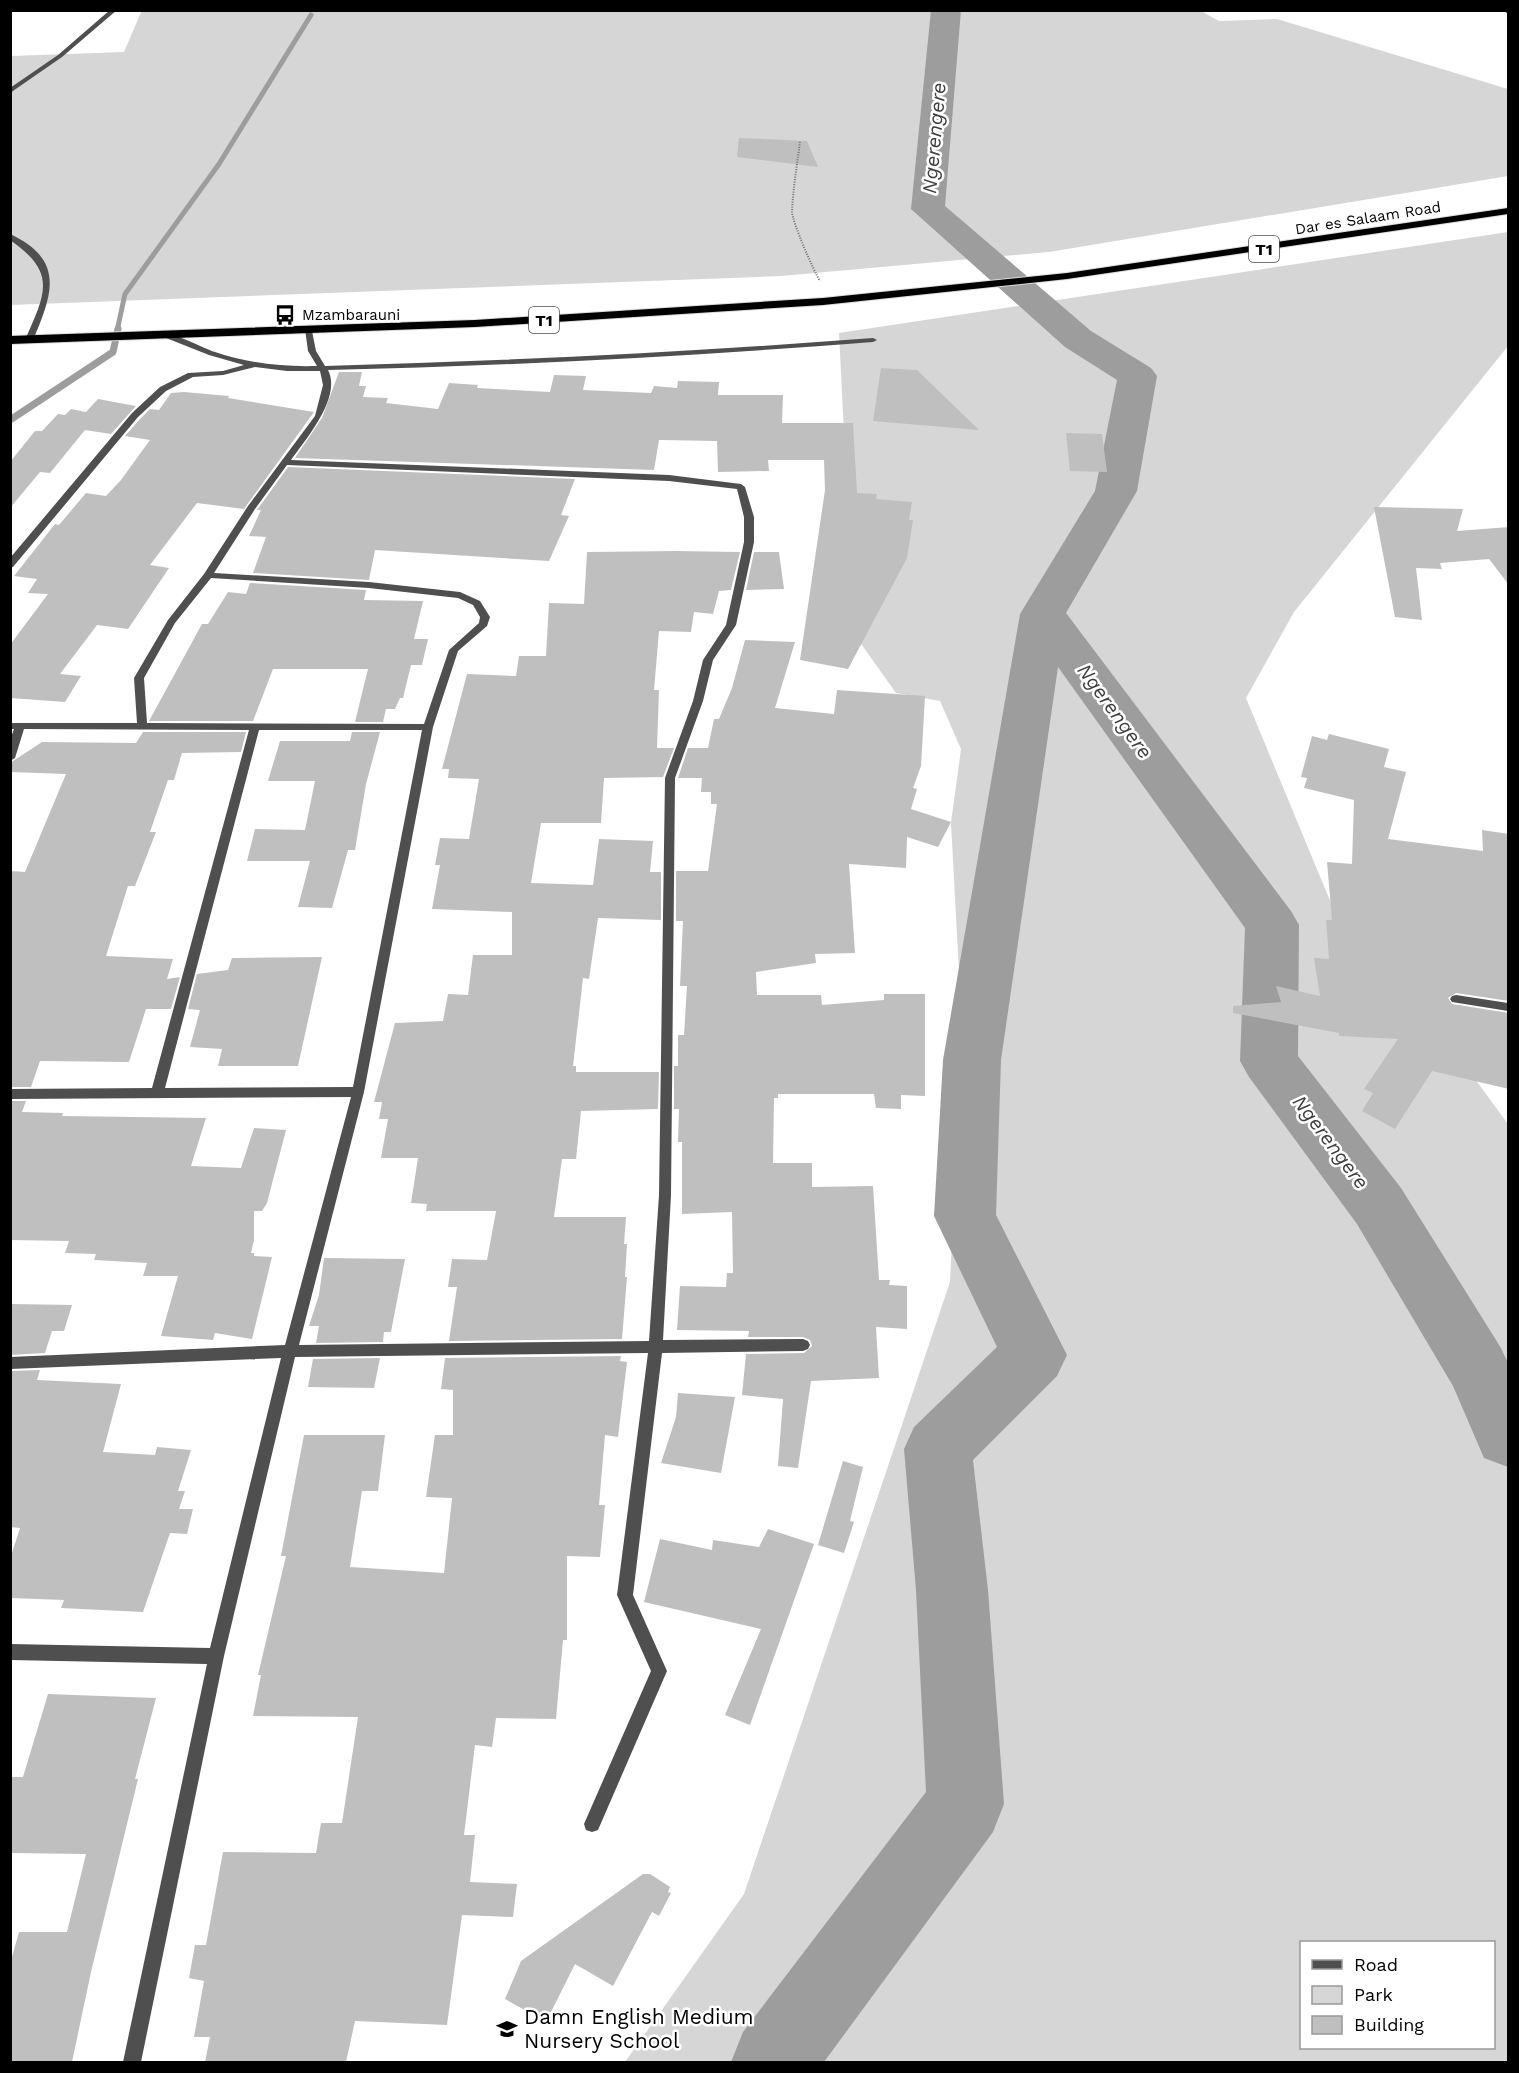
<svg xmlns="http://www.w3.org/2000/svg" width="1519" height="2073" viewBox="0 0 1519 2073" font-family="'Work Sans',sans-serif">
<rect width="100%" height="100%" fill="#fff"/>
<!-- green -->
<path fill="#d6d6d6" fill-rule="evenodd" d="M142 10 1201 11 1219 21 1277 19 1508 89V176L1049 252 781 276 11 305 10 56 124 52Z
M1508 232V346L1294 612 1246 698 1348 944 1428 1015 1508 1124V2062H625L744 1894 950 1282 962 1028 951 823 961 749 940 701 896 693 854 634 839 333ZM1302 1942H1494V2048H1302Z"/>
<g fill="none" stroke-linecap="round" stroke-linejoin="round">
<!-- stream-far1 -->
<path stroke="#9d9d9d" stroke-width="5" d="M117 331 125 294 219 164 311 15"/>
<!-- stream -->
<path stroke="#9d9d9d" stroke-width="7" d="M10 420 113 352 118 329"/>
<!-- river -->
<path fill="#9d9d9d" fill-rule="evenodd" d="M931 10H961L945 206 1091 331 1151 368 1157 376 1137 491 1066 613 1291 911 1299 925 1298 1056 1401 1188 1501 1348 1508 1363V1467L1484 1458 1453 1386 1357 1224 1249 1077 1240 1061 1245 928 1058 667 1001 1060 996 1215 1067 1355 1057 1376 973 1460 988 1590 1004 1804 993 1832 824 2062H731L743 2032 926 1792 916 1590 904 1449 914 1427 997 1347 934 1216 943 1060 1020 614 1095 491 1117 380 1065 347 911 209Z"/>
</g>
<!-- building -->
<path fill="#bfbfbf" d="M739 138 807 141 818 167 737 157Z
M881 368 917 370 979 430 873 421Z
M339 372H362L359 386H366L363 397 388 398 386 403 438 409 449 383 478 385 477 388 550 392 554 375 586 376 583 390 651 393 654 386 677 388 678 381 719 382 718 395H783L782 423H853L857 493 877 494 876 499 912 502 909 520H913L907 558 848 669 800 660 825 490 824 460H768L769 471 718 472 717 441 659 440 654 470 295 458 322 418Z
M184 392 229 396 228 398 314 412 244 509 197 503 150 565 169 568 128 629 97 625 60 674 81 676 65 702 10 698V645L48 594 28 593 37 579 14 576 55 524 59 525 86 493 106 496 121 480 150 440 125 436 140 419 150 409 159 410 171 393Z
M98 399 136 406 111 434 85 430 50 473 40 472 10 508V462L35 431H42L58 414 65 415 71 409 86 412Z
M1066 433 1102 434 1107 472 1070 471Z
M288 467 575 479 561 515 569 516 549 561 375 550 369 580 253 573 266 537 249 536 261 510H257Z
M1374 507 1463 509 1457 531 1509 527V585L1489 559 1440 563 1442 569 1416 568 1422 620 1395 617Z
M676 551 740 552 731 590 719 591 713 614 694 612 691 632 659 631 654 690H659L657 748H674L663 777 604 778 601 823H541L531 883 593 885 599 839 653 841 650 872H661V920L598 918 589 979 583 978 573 1066H576V1072H659L658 1109 581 1111 576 1159H562L554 1217H626L624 1244H627L625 1277H627L622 1339 449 1341 457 1287H448L452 1259 487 1260 496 1211H426L427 1204 411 1203 418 1158H381L388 1119H379L382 1102H374L395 1023 443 1021 448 994 468 995 473 955H512V912L432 909 440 865H435L440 838 469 839 479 779 448 778 449 769H442L467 674 516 676 519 656H546L549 603 584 604 587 552Z
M754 552H779L784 589 746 590Z
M250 583 366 590 364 600 423 601 414 639H428L422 665H411L403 698H400L395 709H386L383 722H355L368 669H273L253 721H149L202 624H208L228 592 246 594Z
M745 640 795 642 775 708 834 714 837 690 925 696 921 766 913 788 917 789 911 809 951 822 938 847 907 837 906 868 849 864 855 953 815 954 816 963 756 972 757 995H821L822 1005 884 1000V994H925V1096L901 1095V1109L876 1108 874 1094H778V1098H774L773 1163H812V1187L873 1186 879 1280H890L889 1285 907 1286V1329L876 1327 879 1378 811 1381 798 1468 778 1466 783 1399 742 1395 746 1354 804 1353 812 1346 810 1340 803 1337H748L749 1331 677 1330 680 1286 726 1287 727 1273H733L732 1212 682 1214V1142H678L679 1109H674V1066H678V1035H684L687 986H680L683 921H676V871H708L717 804H711V792H701L702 778H678L688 748H708L714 719H719L732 688Z
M143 732H246L241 752 182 753 174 780H168L150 832H156L135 886H128L106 956 173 959 167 979 180 977 171 1009H146L129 1062 40 1061 31 1087H10V871L25 872 66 774 10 772V763L42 742 136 743Z
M352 732H380L366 784 355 850H348L332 908 298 907 310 861H247L255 829 305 830 315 781H268L280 741H350Z
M1329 734 1389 749 1384 767 1406 772 1388 839 1483 851 1482 830 1509 834V1001L1456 993 1448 998 1452 1004 1509 1013V1089L1432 1071 1395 1129 1362 1111 1373 1093 1364 1089 1398 1039 1339 1036V1033L1233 1013V1006L1281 1002 1276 986 1320 996 1314 958 1329 959 1326 920H1332L1327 862 1352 864 1354 800 1304 788 1307 778 1301 777 1312 736 1327 740Z
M322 957 298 1066H218L222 1049 190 1047 200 1010 188 1009 197 974 228 970 232 958Z
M10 1101H26L22 1112 63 1113 62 1116 206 1118 191 1166 241 1168 254 1128 286 1130 267 1203 262 1211H254V1240L251 1253H254V1256L272 1257 252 1339 215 1333 213 1340 161 1336 178 1276H143L147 1263 94 1260 96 1254 65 1253 69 1241 10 1240Z
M324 1258 405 1259 391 1332H384L383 1342 316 1343 319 1326H309L319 1295Z
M10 1304 72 1305 64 1331H52L45 1353 10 1355Z
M621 1356 620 1361 627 1362 618 1437 605 1435 599 1505H605L600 1557 567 1556V1640H563L556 1719 496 1718 492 1747 475 1745 464 1835H475L470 1882 517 1884 513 1917 462 1915 447 2025 355 2021 346 2062H205L210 2037H194L204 1981 189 1978 195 1945H206L223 1852 316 1853 321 1823H342L358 1717 253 1716 261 1675H258L286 1556H281L304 1435H385L378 1491H362L350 1567 444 1573 452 1498 426 1497 435 1435H453V1390L441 1389 445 1358Z
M380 1358 374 1388 308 1387 313 1359Z
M40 1370 37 1380 121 1384 103 1452 155 1455 157 1447 191 1450 178 1491H185L179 1509H193L187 1534 170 1533 143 1612 61 1608 64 1600 10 1598V1559L20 1528 10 1527V1371Z
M678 1393 735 1397 721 1473 661 1463 676 1417Z
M843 1461 863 1467 850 1521 854 1522 844 1553 818 1545Z
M768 1529 814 1544 750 1725 725 1715 761 1629 644 1602 660 1539 712 1550 713 1540 759 1547Z
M48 1694 156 1698 135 1779H138L91 1972 72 2062H10V1964L19 1932H67L86 1854 10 1853V1777H23Z
M643 1874H650L670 1887 668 1892 671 1893 659 1916 652 1912 613 1986 575 1964 546 2022 505 1999 521 1961Z"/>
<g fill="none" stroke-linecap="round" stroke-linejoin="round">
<!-- highway casing -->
<g stroke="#dbdbdb" stroke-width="2">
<path id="highway" d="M1508 208V214L1067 279 823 305 475 327 10 344V336L475 320 823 298 1067 273Z"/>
</g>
<!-- path -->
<path stroke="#717171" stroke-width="2" stroke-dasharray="1 1.5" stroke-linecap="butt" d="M800 142C797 165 793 189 792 212 792 221 814 272 820 281"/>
<!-- street -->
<path fill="#4f4f4f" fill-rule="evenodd" d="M110 10H117L62 57 10 93V88L58 55Z
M1503 10H1508V14Z
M10 234C66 260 52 295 33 340L29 342 25 340C45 294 58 273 10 240Z
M305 329 312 331 316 351 325 366C508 361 690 352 873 338L877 340 873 342C691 356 510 366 328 370 342 397 306 439 291 460L669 475 741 484 745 487 754 517V542L736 625 713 660 703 701 675 778 671 1195 663 1340 803 1339 808 1341 810 1345 808 1349 803 1351 662 1353 633 1595 667 1671 598 1830 592 1832 586 1830 584 1824 651 1671 617 1595 648 1353 295 1357 224 1656 141 2062H123L207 1664 10 1660V1644L210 1648 281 1358 10 1369V1357L285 1345 351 1097 10 1099V1089L152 1088 249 730 24 729 15 758 10 761V740L14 729H10V723H137L134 678 168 620 204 574 248 506 315 416 323 385 320 371H287L255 367 223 375 193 377 166 391 138 417 13 567 10 568V558L132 413 160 387 188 373 223 371 244 365 209 355 166 338V334C178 334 202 348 215 352 248 363 281 367 317 366L308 351ZM287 465 669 481 737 489 744 517V542L726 625 703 660 693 701 665 778 659 1195 649 1341 299 1345 364 1092 433 727 458 651 487 626 490 617 480 601 460 592 369 582 214 573 255 509ZM211 578 369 588 458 598 473 605 480 617 479 623 449 650 424 724 147 723 144 678 175 623ZM259 730H422L353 1087 165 1088Z
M1456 995 1508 1003V1011L1452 1002 1450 999 1452 996Z"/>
<!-- highway -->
<use href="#highway" fill="#000" fill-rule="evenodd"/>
</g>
<!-- icons -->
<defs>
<g id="bus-bare" transform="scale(1.62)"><path d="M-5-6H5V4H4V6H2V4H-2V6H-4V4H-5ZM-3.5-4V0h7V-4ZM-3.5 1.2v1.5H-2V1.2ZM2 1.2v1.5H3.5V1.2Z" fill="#000" stroke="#fff" stroke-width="2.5" paint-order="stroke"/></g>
<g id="school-bare" transform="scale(1.62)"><path d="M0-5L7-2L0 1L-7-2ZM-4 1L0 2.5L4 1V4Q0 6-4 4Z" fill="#000" stroke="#fff" stroke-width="2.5" paint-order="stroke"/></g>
</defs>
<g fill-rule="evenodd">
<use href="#bus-bare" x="285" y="315"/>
<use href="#school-bare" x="507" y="2029"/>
</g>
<g text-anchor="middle" stroke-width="5" stroke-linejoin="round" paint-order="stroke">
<!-- far-street labels -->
<g font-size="15" fill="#000" stroke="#fff">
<text transform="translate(1368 218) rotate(-9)" y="5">Dar es Salaam Road</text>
</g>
<!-- far-poi labels -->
<g font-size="15" fill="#000" stroke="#fff" text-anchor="start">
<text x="302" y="320">Mzambarauni</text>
</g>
<!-- shield labels -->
<g fill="#fff" stroke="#4c4c4c" stroke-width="1.5">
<rect x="1249" y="236" width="30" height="26" rx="4.5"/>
<rect x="529" y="307" width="30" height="26" rx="4.5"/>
</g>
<g font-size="16" font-weight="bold" fill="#000">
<text x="1264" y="255">T1</text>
<text x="544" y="326">T1</text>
</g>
<!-- water labels -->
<g font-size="20" font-style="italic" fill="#3e3e3e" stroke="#fff">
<text transform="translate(934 138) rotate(-85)" y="7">Ngerengere</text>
<text transform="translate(1115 711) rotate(54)" y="7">Ngerengere</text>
<text transform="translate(1331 1142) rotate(53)" y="7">Ngerengere</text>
</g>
<!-- near-poi labels -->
<g font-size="21" fill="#000" stroke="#fff" text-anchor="start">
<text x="524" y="2024">Damn English Medium<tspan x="524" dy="24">Nursery School</tspan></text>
</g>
</g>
<!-- border -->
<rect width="1519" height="2073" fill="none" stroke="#000000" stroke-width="24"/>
<!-- legend -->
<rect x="1300" y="1941" width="195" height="108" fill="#ffffff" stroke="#999999" stroke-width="1.5"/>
<rect x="1312" y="1960" width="30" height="9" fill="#4f4f4f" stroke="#999999" stroke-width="1.5"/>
<text x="1354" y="1971" font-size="18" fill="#000000">Road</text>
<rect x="1312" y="1986" width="30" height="18" fill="#d6d6d6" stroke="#999999" stroke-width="1.5"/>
<text x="1354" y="2001" font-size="18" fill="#000000">Park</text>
<rect x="1312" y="2016" width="30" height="18" fill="#bfbfbf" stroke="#999999" stroke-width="1.5"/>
<text x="1354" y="2031" font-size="18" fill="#000000">Building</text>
</svg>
